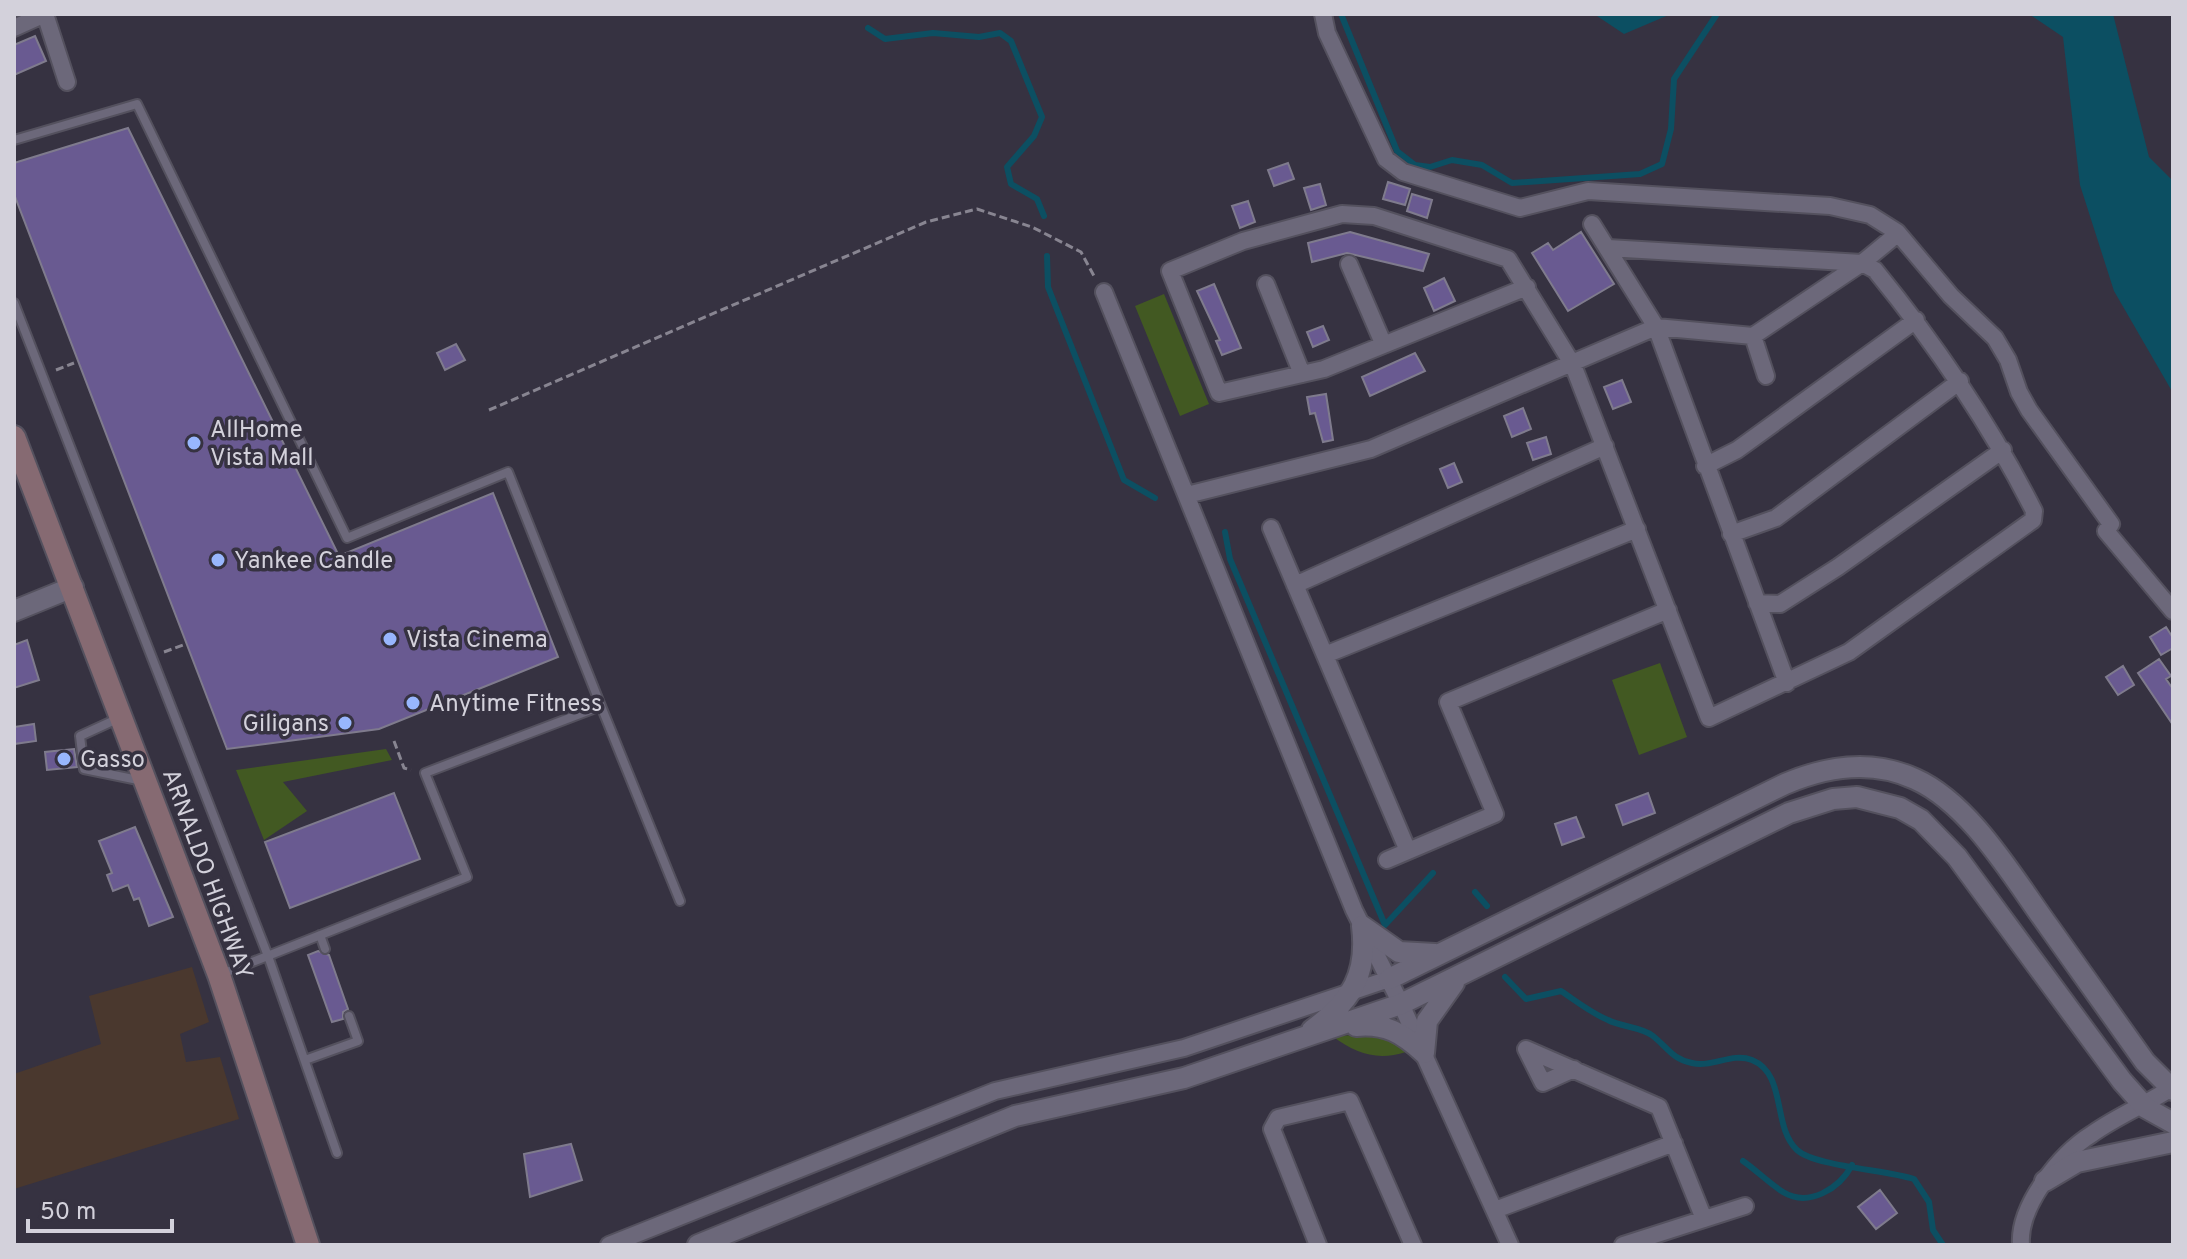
<svg xmlns="http://www.w3.org/2000/svg" width="2187" height="1259" viewBox="0 0 2187 1259" font-family="Overpass,sans-serif">
<rect width="100%" height="100%" fill="#363241"/>
<!-- industrial -->
<path fill="#4a382e" d="M192 967 209 1022 180 1034 186 1062 220 1057 239 1119 14 1189V1074L101 1044 89 996Z"/>
<!-- green -->
<path fill="#425922" d="M1164 294 1209 404 1180 416 1135 306Z
M1660 663 1687 737 1639 755 1612 680Z
M386 749 392 760 283 782 307 811 264 840 236 770Z
M1361 1035 1395 1041 1406 1052C1377 1061 1357 1054 1332 1036Z"/>
<!-- water -->
<path fill="#0c4f62" d="M1594 14H1671L1624 34Z
M2029 14H2113L2149 157 2173 181V393L2114 291 2080 185 2063 37Z"/>
<g fill="none" stroke-linecap="round" stroke-linejoin="round">
<!-- stream -->
<path stroke="#0c4f62" stroke-width="6" d="M1341 14 1397 151 1415 165 1430 167 1452 160 1482 165 1512 183 1640 174 1662 164 1671 129 1674 79 1717 14
M868 28 885 39 933 33 979 37 1000 33 1011 41 1042 117 1034 136 1007 167 1011 184 1037 199 1044 216
M1047 256 1048 287 1124 480 1155 498
M1225 532 1230 559 1385 925 1433 873
M1475 892 1487 906
M1505 977 1526 999 1561 991C1576 1001 1591 1013 1608 1020 1621 1027 1642 1027 1653 1036 1668 1048 1672 1059 1692 1063 1712 1068 1732 1052 1752 1060 1787 1074 1772 1127 1797 1150 1814 1166 1886 1170 1914 1179L1929 1202 1933 1230 1943 1245
M1743 1161C1756 1170 1770 1184 1783 1192 1809 1208 1840 1188 1852 1165"/>
</g>
<!-- building -->
<path fill="#695a91" stroke="#7f7b8d" stroke-width="2" d="M35 36 46 61 14 75V45Z
M128 128 339 556 493 493 558 657 379 729 227 749 14 194V163Z
M1288 163 1294 179 1274 186 1268 170Z
M1388 182 1410 189 1405 205 1383 199Z
M1320 184 1326 205 1311 210 1304 188Z
M1412 194 1432 200 1427 218 1407 211Z
M1248 201 1255 222 1240 228 1232 206Z
M1350 232 1429 254 1423 271 1347 253 1312 262 1308 243Z
M1581 232 1614 284 1568 311 1532 253 1548 243 1553 250Z
M1444 278 1455 301 1434 311 1424 288Z
M1214 284 1241 348 1222 355 1216 341 1220 340 1197 291Z
M1323 326 1329 340 1313 347 1307 332Z
M456 344 465 360 445 370 437 353Z
M1415 353 1425 371 1370 396 1362 377Z
M1622 380 1631 402 1613 409 1604 387Z
M1326 394 1333 440 1323 442 1315 413 1310 414 1307 397Z
M1523 408 1531 429 1512 437 1504 416Z
M1546 437 1551 454 1533 460 1527 443Z
M1454 463 1462 482 1448 488 1440 469Z
M2166 627 2173 638V648L2161 655 2150 637Z
M27 640 39 680 14 688V645Z
M2159 659 2171 676 2166 679 2173 689V725L2138 673Z
M2123 666 2134 685 2118 695 2106 677Z
M34 724 36 741 14 744V727Z
M74 749 77 767 47 770 45 752Z
M394 793 420 859 290 908 265 842Z
M1648 793 1655 813 1623 825 1616 805Z
M1576 817 1584 837 1562 845 1555 824Z
M135 827 173 917 149 926 139 898 134 900 128 885 113 891 107 875 112 873 99 841Z
M318 951 329 955 348 1009 343 1012V1019L332 1022 308 955Z
M571 1144 582 1180 530 1197 524 1154Z
M1880 1190 1897 1213 1876 1229 1858 1207Z"/>
<g fill="none" stroke-linecap="round" stroke-linejoin="round">
<!-- service casing -->
<g stroke="#54515e" stroke-width="12">
<path id="service" d="M14 140 137 104 347 538 508 472 601 706 425 773 467 877 222 974
M14 303 268 956 337 1153
M601 706 680 901
M117 719 80 736 84 769 143 781
M320 935 325 949
M305 1060 358 1041 349 1016"/>
</g>
<!-- minor casing -->
<g stroke="#54515e" stroke-width="20">
<path id="minor" d="M1323 14 1327 33 1386 159 1403 172 1520 208 1588 191 1830 206 1870 215 1897 232 1951 296 1995 338 2008 360 2019 392 2029 410 2111 524 2106 531 2173 611
M14 28 45 14 67 82
M1592 224 1656 327 1787 683
M1349 264 1383 343
M1266 284 1302 374
M1527 287 1324 369 1219 393 1170 271 1243 241 1342 214 1374 216 1508 259 1573 365 1709 718 1849 652 2033 520 2034 511C1990 424 1937 346 1875 270L1862 263 1608 248
M1104 292 1354 910 1401 1004 1510 1245
M1753 336 1766 376
M1705 466 1737 450 1916 320
M1187 495 1371 449 1656 327 1753 336 1862 263 1890 240
M1271 528 1408 851
M1731 534 1776 518 1960 381
M1295 585 1605 446
M1757 603 1780 604 1838 567 2003 450
M1325 655 1637 529
M1387 860 1495 814 1448 702 1668 610
M1574 1069 1543 1083 1526 1049 1659 1107 1704 1219
M1495 1210 1674 1143
M609 1245 995 1091 1184 1048 1389 979
M1318 1245 1272 1129 1278 1118 1350 1101 1413 1245
M1623 1245 1745 1206
M2021 1245C2018 1206 2060 1154 2092 1134 2117 1116 2147 1104 2173 1087"/>
</g>
<!-- tertiary casing -->
<g stroke="#54515e" stroke-width="24">
<path id="tertiary" d="M14 611 73 587
M1362 926 1399 952 1435 954
M1389 979 1785 784C1827 766 1872 759 1915 779 1971 804 2014 879 2049 927 2081 972 2113 1017 2145 1062L2173 1090
M1356 1026C1386 1023 1402 1033 1424 1053
M1312 1030C1352 1001 1368 974 1362 926
M1424 1053 1427 1021 1454 983
M2045 1181 2077 1162 2173 1142
M698 1245 1015 1116 1184 1078 1401 1004 1789 813 1833 799 1857 797 1900 808 1921 820 1957 857 2122 1081 2146 1108 2173 1123"/>
</g>
<!-- secondary casing -->
<g stroke="#54515e" stroke-width="26">
<path id="secondary" d="M14 437 219 975 308 1245"/>
</g>
<!-- path -->
<path stroke="#888591" stroke-width="3" stroke-dasharray="8 4" stroke-linecap="butt" d="M56 370 74 363
M489 410 926 222 977 209 1032 227 1081 252 1094 276
M164 652 183 645
M394 741 404 768 411 770"/>
<!-- service -->
<use href="#service" stroke="#6c687a" stroke-width="8"/>
<!-- minor -->
<use href="#minor" stroke="#6c687a" stroke-width="16"/>
<!-- tertiary -->
<use href="#tertiary" stroke="#6c687a" stroke-width="20"/>
<!-- secondary -->
<use href="#secondary" stroke="#866a72" stroke-width="22"/>
</g>
<!-- markers -->
<g fill="#98b6fd" stroke="#363241" stroke-width="3">
<circle cx="194" cy="443" r="8"/>
<circle cx="218" cy="560" r="8"/>
<circle cx="390" cy="639" r="8"/>
<circle cx="413" cy="703" r="8"/>
<circle cx="345" cy="723" r="8"/>
<circle cx="64" cy="759" r="8"/>
</g>
<g text-anchor="middle" stroke-width="7" stroke-linejoin="round" paint-order="stroke">
<!-- poi labels -->
<g font-size="24" fill="#d3d1db" stroke="#363241" text-anchor="start">
<text x="210" y="437">AllHome<tspan x="210" dy="28">Vista Mall</tspan></text>
<text x="234" y="568">Yankee Candle</text>
<text x="406" y="647">Vista Cinema</text>
<text x="429" y="711">Anytime Fitness</text>
<text x="329" y="731" text-anchor="end">Giligans</text>
<text x="80" y="767">Gasso</text>
</g>
<!-- street labels -->
<g font-size="24" fill="#d3d1db" stroke="#363241">
<text transform="translate(208 874) rotate(70)" y="8">ARNALDO HIGHWAY</text>
</g>
</g>
<!-- border -->
<rect width="2187" height="1259" fill="none" stroke="#d3d1db" stroke-width="32"/>
<!-- scale -->
<path d="M28 1219v12h144v-12" fill="none" stroke="#d3d1db" stroke-width="4"/>
<text x="40" y="1219" font-size="24" fill="#d3d1db" stroke="#363241" stroke-width="6" paint-order="stroke">50 m</text>
</svg>
